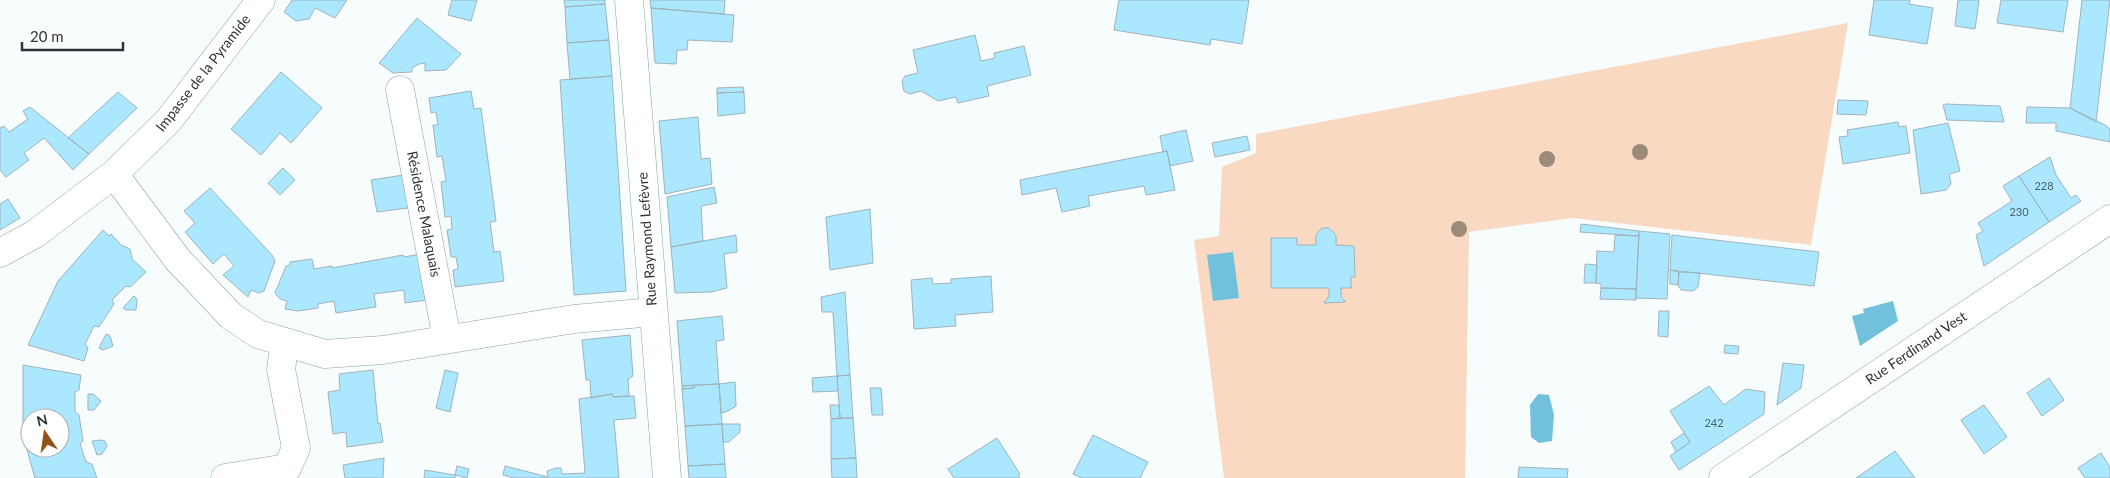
<svg xmlns="http://www.w3.org/2000/svg" width="2110" height="478" viewBox="0 0 2110 478" font-family="Lato,sans-serif">
<rect width="100%" height="100%" fill="#f7fcfd"/>
<!-- green -->
<path fill="#f9d9c1" d="M1848 23 1811 245 1573 218 1469 232 1465 478H1224L1194 240 1219 236 1222 167 1256 153V134Z"/>
<!-- water -->
<path fill="#71c0dc" d="M1233 252 1239 298 1213 301 1207 255Z
M1893 301 1898 321 1860 346 1852 316 1864 313 1863 309Z
M1538 394 1549 395 1554 415 1552 441 1539 443 1531 437 1530 405Z"/>
<!-- building -->
<path fill="#abe8ff" stroke="#9fb3bb" fill-rule="evenodd" d="M292 0H347L335 18 315 8 309 19 296 21 284 12Z
M452 0H477L471 21 448 15Z
M564 0H605V4L565 7Z
M650 0H725L724 14 651 8Z
M1119 0H1249L1242 44 1211 39 1210 45 1114 30Z
M1874 0H1910L1909 4 1933 8 1927 44 1869 35Z
M1958 0H1979L1975 29 1955 26Z
M2001 0H2068L2063 32 1997 23Z
M2082 0H2110L2096 122 2070 108Z
M605 4 609 40 567 43 565 7Z
M651 8 734 15 732 42 688 40 687 50H677L676 64 655 63Z
M417 18 461 54 446 70 425 71V63L419 64 412 68V72L393 73 379 63Z
M975 35 981 61 995 58 994 53 1024 46 1031 75 987 86 989 96 958 103 956 97 938 101 921 91 910 94 904 91 902 81 905 76 918 73 913 50Z
M609 40 612 76 570 79 567 43Z
M281 72 322 108 291 143 280 133 261 155 231 129Z
M612 76 626 291 574 295 560 80Z
M743 87 744 92 717 93V88Z
M471 91 474 109 481 108 496 221 490 222 494 252 500 251 504 281 455 287 453 270 458 269 456 257H451L447 230 452 229 451 216 445 217 441 182 446 181 442 156 437 157 433 125H438L436 112 431 113 429 98Z
M118 92 137 108 89 154 68 138Z
M744 92 745 113 718 116 717 93Z
M1838 100 1868 101 1866 115 1837 114Z
M1946 104 2000 106 2004 122 1947 120 1943 105Z
M30 107 89 154 73 170 44 138 24 153 29 160 6 177 0 170V128L4 126 9 132 28 119 23 111Z
M2027 107 2070 108 2105 125 2110 129V142L2056 131V123H2026Z
M698 117 701 159 710 158 712 184 665 194 659 121Z
M1898 122 1899 127 1906 126 1910 153 1843 164 1839 137 1848 136 1847 130Z
M1948 123 1960 171 1949 174 1951 184 1946 190 1921 194 1913 130Z
M1186 130 1193 161 1170 166 1167 151 1163 152 1160 136Z
M1247 136 1250 150 1215 157 1212 143Z
M1167 151 1175 190 1146 195 1144 186 1088 196 1090 206 1062 212 1056 188 1022 195 1020 180Z
M2050 157 2056 175 2071 198 2076 195 2081 201 2049 222 2019 176Z
M283 168 295 180 280 195 268 183Z
M410 174 415 207 377 212 371 180Z
M2019 176 2049 222 1984 266 1976 235 1983 231 1978 223 2012 201 2003 186Z
M714 187 717 203 701 206 703 241 671 247 667 197Z
M210 188 272 255 275 261 264 291 259 293 251 290 248 297 223 275 234 266 224 254 213 264 185 232 195 223 184 211Z
M8 199 20 218 0 230V204Z
M870 209 873 263 830 270 826 217Z
M1581 224 1639 231V236L1580 232Z
M1322 228H1329L1336 235V245L1354 246 1355 277H1351V288H1341V297L1346 302 1324 303 1329 296V288H1271V238H1297V245H1316V235Z
M103 230 109 236 111 234 121 245 130 249 132 259 146 272 130 287 126 286 112 300 114 304 99 327 94 326 85 344 88 348 84 361 28 345 58 281Z
M1639 231 1670 234 1667 299 1636 298Z
M736 235 737 252 724 254 727 288 711 292 675 293 671 247Z
M1615 235 1639 236 1636 289 1601 288V284L1596 283 1597 251 1614 252Z
M1672 235 1819 252 1814 286 1670 270Z
M420 254 427 300 405 303 404 290 374 294 376 307 336 313 334 301 318 304V308L298 311 285 309 287 301 280 299 275 293 286 266 290 265V262L312 259 314 269 332 266V268L403 255 404 257Z
M1585 264 1597 265 1596 283H1584Z
M1670 270 1679 272 1678 285 1670 284Z
M1679 272 1700 273 1698 287 1693 291 1681 290 1678 285Z
M991 276 993 312 955 315 956 326 914 329 911 280 932 278 933 284 951 283V279Z
M1601 288 1636 289V300L1600 299Z
M845 292 850 375 837 376 833 312H822L821 297Z
M134 296 137 299 136 310H126L123 308Z
M1659 311H1669L1668 337 1658 336Z
M722 316 724 340 716 341 719 384 682 386 677 321Z
M106 334 110 336 113 346 103 350 99 348Z
M630 335 633 376 628 379 629 396 613 397 612 394 591 398 590 380H586L582 340Z
M1725 345 1739 346 1738 354 1724 353Z
M1783 363 1804 365 1801 388 1777 405Z
M23 365 81 375 79 390 75 392V412L79 415 83 441 80 444 86 462 92 464 97 478H35L23 436ZM30 418H60V448H30Z
M373 370 378 424 380 423 383 442 347 447 346 432 333 434 328 392 340 390 339 374Z
M445 370 458 373 450 412 436 408Z
M850 375 853 418H840L837 376Z
M837 376 838 391 813 392 812 378Z
M2049 378 2064 400 2042 416 2027 393Z
M735 382 736 406 726 412 721 413 719 384Z
M719 384 722 424 685 426 682 389 694 388V385Z
M694 385V388L682 389V386Z
M1709 386 1724 405 1746 389 1765 392 1764 414 1679 470 1670 456 1690 442 1670 411Z
M870 388H881L883 415H872Z
M88 394H93L101 401 94 410H88Z
M612 394 613 397 634 396 636 418 614 420 619 478H514L503 475 505 466 548 477 547 471 556 468H561L562 474 585 473 579 399Z
M830 405H839L840 418 831 419Z
M1984 405 2007 437 1984 454 1961 420Z
M853 418 856 458 831 459V419Z
M722 424 725 464 688 466 685 426Z
M722 424H740V432L729 442H723Z
M1684 433 1690 442 1676 452 1671 442Z
M1093 435 1148 462 1140 478H1082L1073 474Z
M997 438 1020 474 1018 475 1020 478H954L948 469Z
M100 440 105 441 107 446 102 454 97 455 92 441Z
M1895 451 1915 478H1856Z
M2101 453 2110 467V478H2085L2078 468Z
M384 458 383 478H345L343 465Z
M856 458 857 478H832L831 459Z
M725 464 726 478H689L688 466Z
M457 466 469 469 467 478 455 475Z
M1519 467 1568 469 1567 478H1518Z
M425 470 455 475V478H424Z"/>
<g fill="none" stroke-linecap="round" stroke-linejoin="round">
<!-- minor casing -->
<g stroke="#8ca0a8" stroke-width="29">
<path id="minor" d="M629 0 667 478
M400 90 447 339
M114 174 178 260 231 316 258 334 325 354 383 350 574 319 653 312
M0 253 35 234 114 174 169 120 261 0
M225 478 287 468 296 448 281 369 285 342
M1723 478 2110 219"/>
</g>
<!-- minor -->
<use href="#minor" stroke="#fff" stroke-width="28"/>
</g>
<!-- trees -->
<g fill="#9d8b7a">
<circle cx="1640" cy="152" r="8"/>
<circle cx="1547" cy="159" r="8"/>
<circle cx="1459" cy="229" r="8"/>
</g>
<g text-anchor="middle" stroke-width="4" stroke-linejoin="round" paint-order="stroke">
<!-- number labels -->
<g font-size="11" fill="#4c6169">
<text x="2044" y="190">228</text>
<text x="2019" y="216">230</text>
<text x="1714" y="427">242</text>
</g>
<!-- street labels -->
<g font-size="14" fill="#2c3437" stroke="#fff">
<text transform="translate(203 73) rotate(-52)" y="5">Impasse de la Pyramide</text>
<text transform="translate(424 214) rotate(79)" y="5">Résidence Malaquais</text>
<text transform="translate(647 239) rotate(-94)" y="5">Rue Raymond Lefèvre</text>
<text transform="translate(1916 348) rotate(-34)" y="5">Rue Ferdinand Vest</text>
</g>
</g>
<!-- north arrow -->
<g transform="translate(45 433) rotate(347)"><circle r="24" fill="#ffffff" stroke="#abaeaf"/>
<path d="M0-4L9 19L0 12L-9 19Z" fill="#905217"/>
<text y="-8" font-size="14" font-weight="bold" text-anchor="middle" fill="#2c3437">N</text>
</g>
<!-- scale -->
<path d="M22 42v8h101v-8" fill="none" stroke="#2c3437" stroke-width="2.5"/>
<text x="30" y="42" font-size="15" fill="#2c3437" stroke="#ffffff" stroke-width="4" paint-order="stroke">20 m</text>
</svg>
